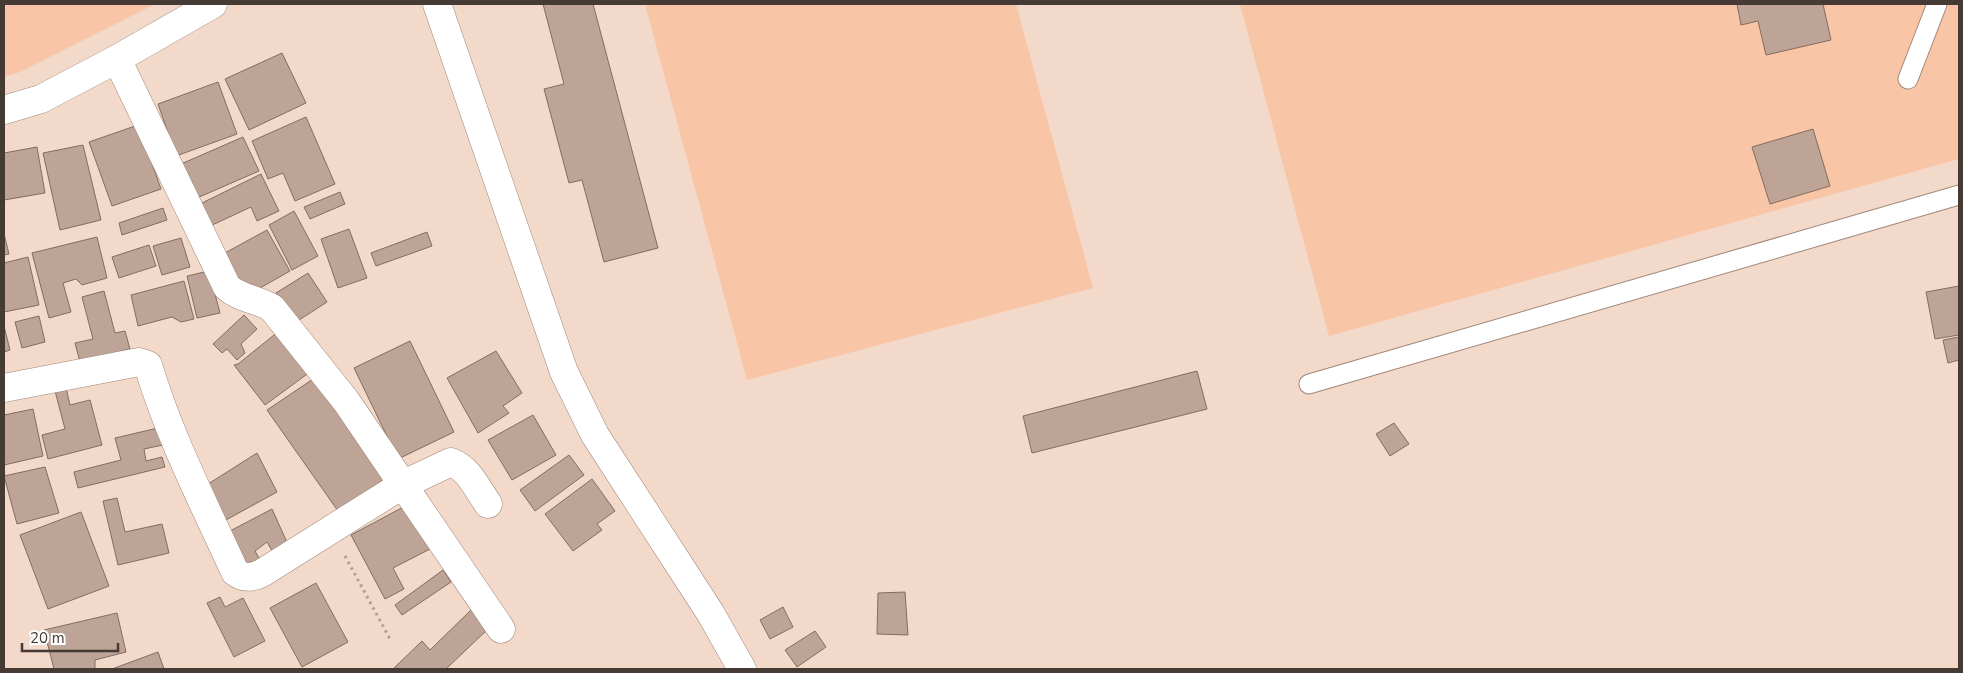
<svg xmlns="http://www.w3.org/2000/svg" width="1963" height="673" viewBox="0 0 1963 673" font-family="'Nunito Sans',sans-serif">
<rect width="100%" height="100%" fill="#f3d9c9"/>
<!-- green -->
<path fill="#f8c5a7" d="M4 4H155L20 72 4 77Z
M645 4H1016L1093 288 747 380Z
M1240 4H1959V159L1329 336Z"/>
<!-- building -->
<path fill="#bea496" stroke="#836c5e" d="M543 4H593L658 248 604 262 582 180 569 183 544 89 564 84Z
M1737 4H1823L1831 40 1766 55 1758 21 1741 25Z
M282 53 306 103 249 130 225 79Z
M218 82 237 134 176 156 158 104Z
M306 117 335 184 295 201 283 173 268 179 252 141Z
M138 125 161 189 112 206 89 142Z
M1813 129 1830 186 1770 204 1752 147Z
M243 137 259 171 197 198 181 164Z
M83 145 101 220 60 230 43 153Z
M37 147 45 193 4 200V153Z
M261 174 279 211 257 221 251 207 210 226 200 204Z
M340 192 345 204 310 219 304 207Z
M163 208 167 220 122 235 119 223Z
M294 211 318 256 292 270 269 225Z
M349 229 367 278 338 288 321 239Z
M267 230 290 271 246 296 223 254Z
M427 232 432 246 376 266 371 253Z
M4 234 9 254 4 255Z
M97 237 107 278 82 285 76 279 63 283 71 312 49 318 32 253Z
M181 238 190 267 162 275 153 246Z
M149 245 156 266 119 278 112 257Z
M28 257 39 305 4 312V263Z
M209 271 220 313 197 318 187 276Z
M308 273 327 302 296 322 276 293Z
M184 281 194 319 181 322 172 317 138 326 131 295Z
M1959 286V335L1935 339 1926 292Z
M104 291 115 333 125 331 130 349 80 362 75 343 93 339 82 297Z
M244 315 257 329 241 344 245 353 237 360 227 349 222 353 213 344Z
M39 316 45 342 22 348 15 322Z
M4 326 10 350 4 352Z
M279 331 310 372 265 405 234 365 238 364Z
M1959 337V360L1948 363 1943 340Z
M410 341 454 432 398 459 354 368Z
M496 351 522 393 503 406 509 413 478 433 447 378Z
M1197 371 1207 409 1032 453 1023 416Z
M316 377 386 478 338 511 267 410Z
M66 388 70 405 90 400 102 445 48 459 42 435 65 429 55 391Z
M33 409 43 456 4 465V415Z
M533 415 556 455 512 480 488 440Z
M1394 423 1409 444 1390 456 1376 434Z
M158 428 163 445 144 449 146 461 162 457 165 467 78 488 74 472 121 460 115 438Z
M257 453 277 492 224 521 208 484Z
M569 455 584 475 535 511 520 490Z
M45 467 59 513 17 524 4 476Z
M592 479 615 511 597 524 602 530 573 551 545 514Z
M117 498 125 532 162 524 169 553 118 565 103 501Z
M407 505 430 549 393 568 404 589 385 599 351 535Z
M272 509 290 549 278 561 267 542 255 551 263 565 249 575 230 531Z
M81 512 109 586 48 609 20 535Z
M443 570 451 582 402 615 395 605Z
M316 583 348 642 302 667 270 608Z
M905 592 908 635 877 634 878 593Z
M220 597 225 607 243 598 265 641 234 657 207 603Z
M783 607 793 627 770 639 760 620Z
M471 610 489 628 446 669H393L422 641 430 650Z
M117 613 126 652 95 660V669H54L44 630Z
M815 631 826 647 797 667 785 650Z
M158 652 164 669H112Z"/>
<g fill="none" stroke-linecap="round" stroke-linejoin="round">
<!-- service casing -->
<g stroke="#a08779" stroke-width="21">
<path id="service" d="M1908 79 1937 4
M1309 384 1959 195"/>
</g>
<!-- minor casing -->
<g stroke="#a08779" stroke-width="29">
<path id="minor" d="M437 4 564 372 595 435 711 614 742 669
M117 59 227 287C240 299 258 299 272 308L346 401 501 629
M4 110 41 99 117 59 213 4
M4 388 139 362 148 365C169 436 204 504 235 572 244 579 252 578 262 573L402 485 451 462C469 469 477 488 488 504"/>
</g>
<!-- path -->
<path stroke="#b29d91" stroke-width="3" stroke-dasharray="2.5 4" stroke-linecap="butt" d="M345 556 390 639"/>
<!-- service -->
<use href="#service" stroke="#fff" stroke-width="19"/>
<!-- minor -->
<use href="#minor" stroke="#fff" stroke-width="28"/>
</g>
<!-- border -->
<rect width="1963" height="673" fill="none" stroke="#453a34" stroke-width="10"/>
<!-- scale -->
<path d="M22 643v8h96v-8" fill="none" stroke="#453a34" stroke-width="2.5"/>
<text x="30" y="643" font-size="15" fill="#453a34" stroke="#ffffff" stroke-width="4" paint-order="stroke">20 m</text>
</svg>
